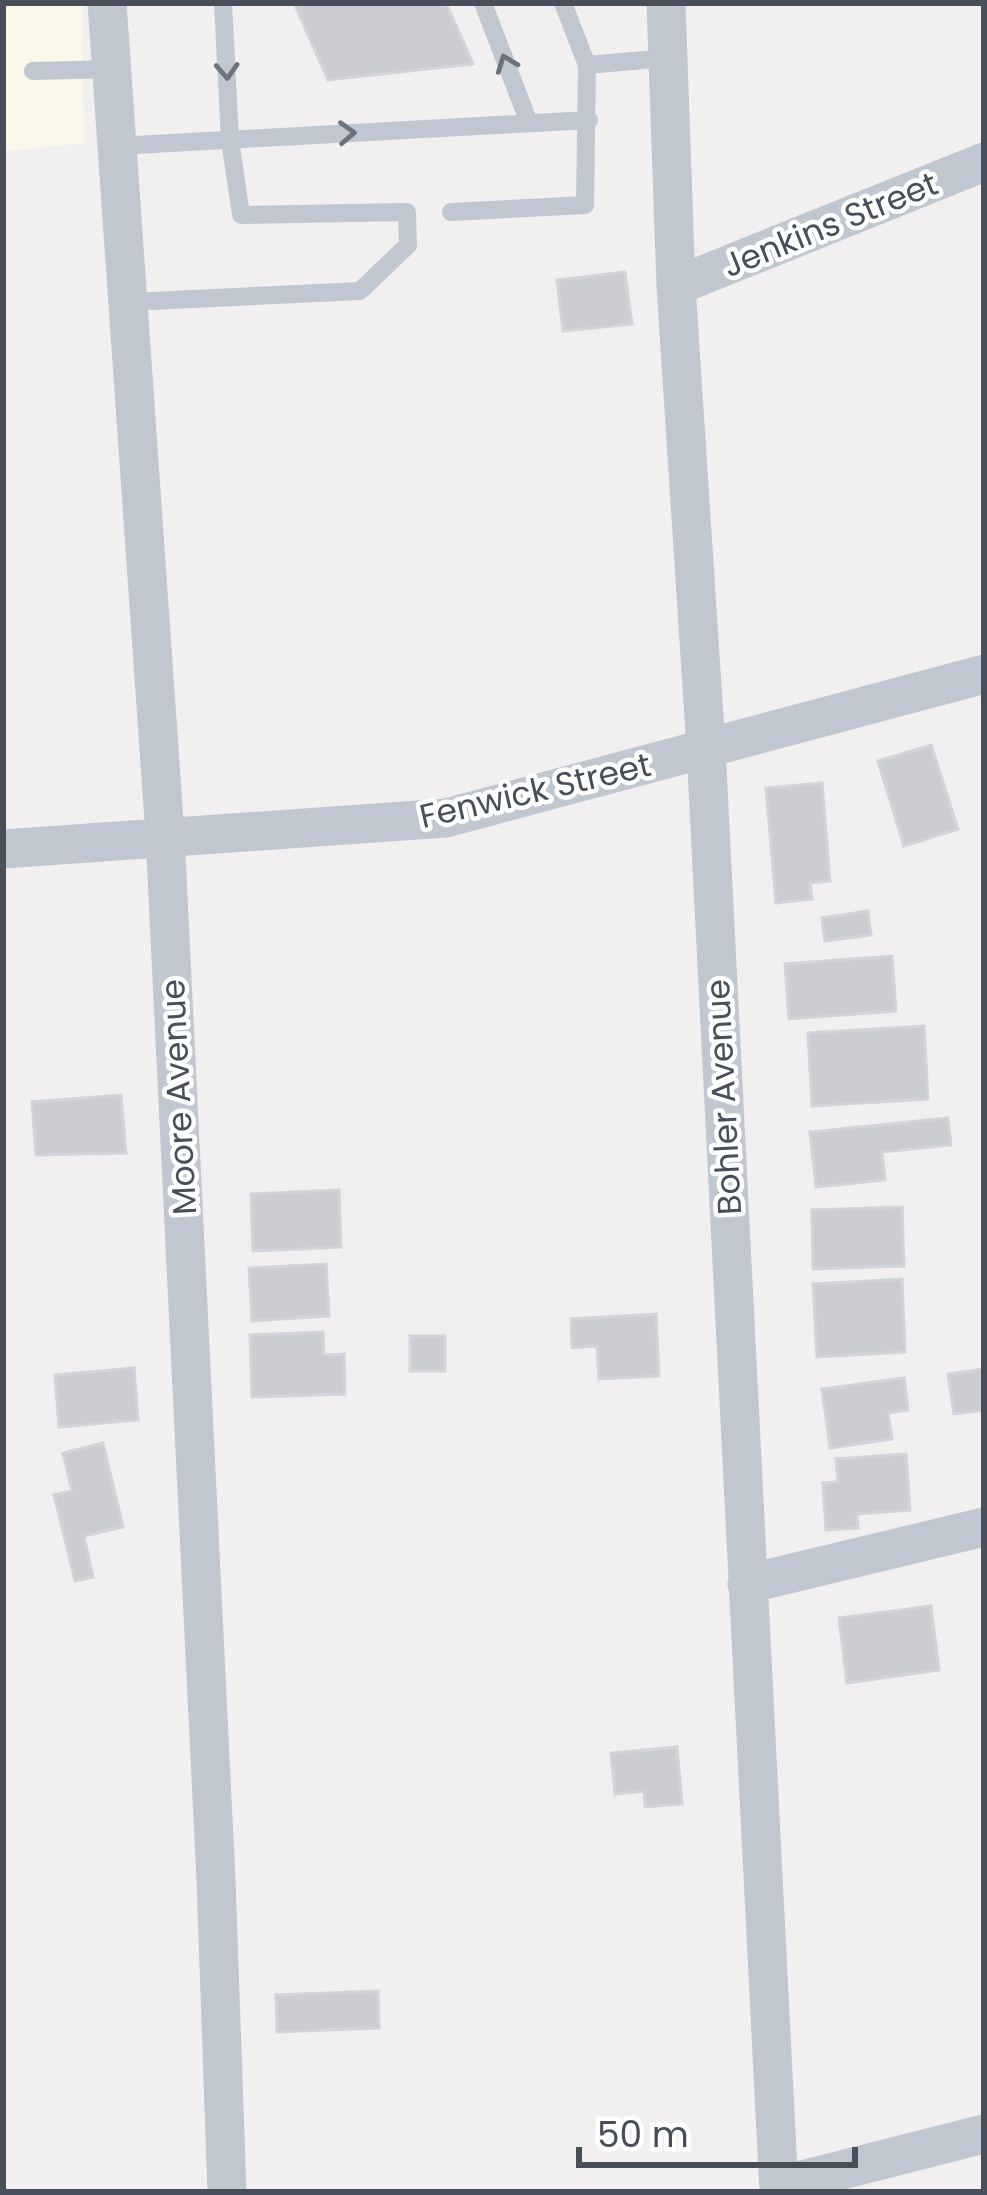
<svg xmlns="http://www.w3.org/2000/svg" width="987" height="2195" viewBox="0 0 987 2195" font-family="Poppins,sans-serif">
<rect width="100%" height="100%" fill="#f1efef"/>
<!-- commercial -->
<path fill="#fbf8e9" d="M3 3H82L84 143 3 152Z"/>
<!-- building -->
<path fill="#cccdd3" stroke="#d3d4da" stroke-width="3" d="M294 3H446L473 64 328 80Z
M625 272 632 324 563 331 557 280Z
M931 745 958 829 904 846 878 761Z
M822 783 830 881 810 883 812 899 776 903 766 788Z
M868 911 871 935 825 941 822 918Z
M892 956 896 1011 789 1019 785 964Z
M924 1026 928 1099 812 1106 808 1033Z
M121 1095 126 1153 36 1155 32 1102Z
M948 1118 951 1145 882 1152 885 1180 816 1187 810 1132Z
M339 1190 341 1247 253 1251 251 1194Z
M902 1207 904 1266 813 1269 812 1210Z
M326 1264 329 1316 252 1321 249 1268Z
M902 1279 905 1352 817 1357 813 1284Z
M656 1314 659 1376 599 1379 597 1346 572 1348 571 1319Z
M323 1332 324 1355 344 1354 345 1394 252 1397 250 1335Z
M410 1336H445V1371H410Z
M134 1368 138 1420 59 1427 55 1375Z
M984 1369V1410L954 1414 948 1374Z
M904 1378 908 1410 888 1413 892 1439 830 1448 822 1389Z
M103 1443 123 1527 84 1536 93 1577 75 1581 54 1495 72 1491 63 1453Z
M906 1454 910 1510 857 1514 858 1528 826 1530 823 1483 838 1482 836 1459Z
M931 1606 939 1670 847 1683 839 1618Z
M677 1747 682 1804 645 1807 644 1791 615 1794 611 1753Z
M378 1991 379 2028 277 2032 276 1995Z"/>
<g fill="none" stroke-linecap="round" stroke-linejoin="round">
<!-- lane -->
<path stroke="#c0c7d0" stroke-width="18" d="M483 3 529 123
M587 65 667 58
M33 71 112 69
M117 146 589 120
M451 212 585 205 587 65 563 3
M130 302 360 291 408 245 407 212 241 215 230 140 223 3"/>
<!-- street -->
<path stroke="#c0c7d0" stroke-width="39" d="M107 3 165 835 216 1880 227 2192
M666 3 676 286 706 748 779 2192
M676 286 984 162
M3 849 446 818 984 674
M747 1584 984 1527
M779 2186 984 2134"/>
</g>
<!-- one-way arrows -->
<defs><path id="oneway-chevron" d="M-2-3.5L2.5 0L-2 3.5" fill="none" stroke-width="1.6" stroke-linecap="round" stroke-linejoin="round" transform="scale(3)"/></defs>
<g stroke="#6c737e">
<use href="#oneway-chevron" transform="translate(506 63) rotate(-111)"/>
<use href="#oneway-chevron" transform="translate(227 71) rotate(87)"/>
<use href="#oneway-chevron" transform="translate(347 133) rotate(-3)"/>
</g>
<g text-anchor="middle" stroke-width="9" stroke-linejoin="round" paint-order="stroke">
<!-- street labels -->
<g font-size="33" fill="#484f5b" stroke="#fff">
<text transform="translate(830 224) rotate(-22)" y="12">Jenkins Street</text>
<text transform="translate(535 790) rotate(-13)" y="12">Fenwick Street</text>
<text transform="translate(178 1097) rotate(-93)" y="12">Moore Avenue</text>
<text transform="translate(723 1097) rotate(-93)" y="12">Bohler Avenue</text>
</g>
</g>
<!-- border -->
<rect width="987" height="2195" fill="none" stroke="#484f5b" stroke-width="12"/>
<!-- scale -->
<path d="M579 2147v18h276v-18" fill="none" stroke="#484f5b" stroke-width="6"/>
<text x="597" y="2147" font-size="36" fill="#484f5b" stroke="#ffffff" stroke-width="9" paint-order="stroke">50 m</text>
</svg>
